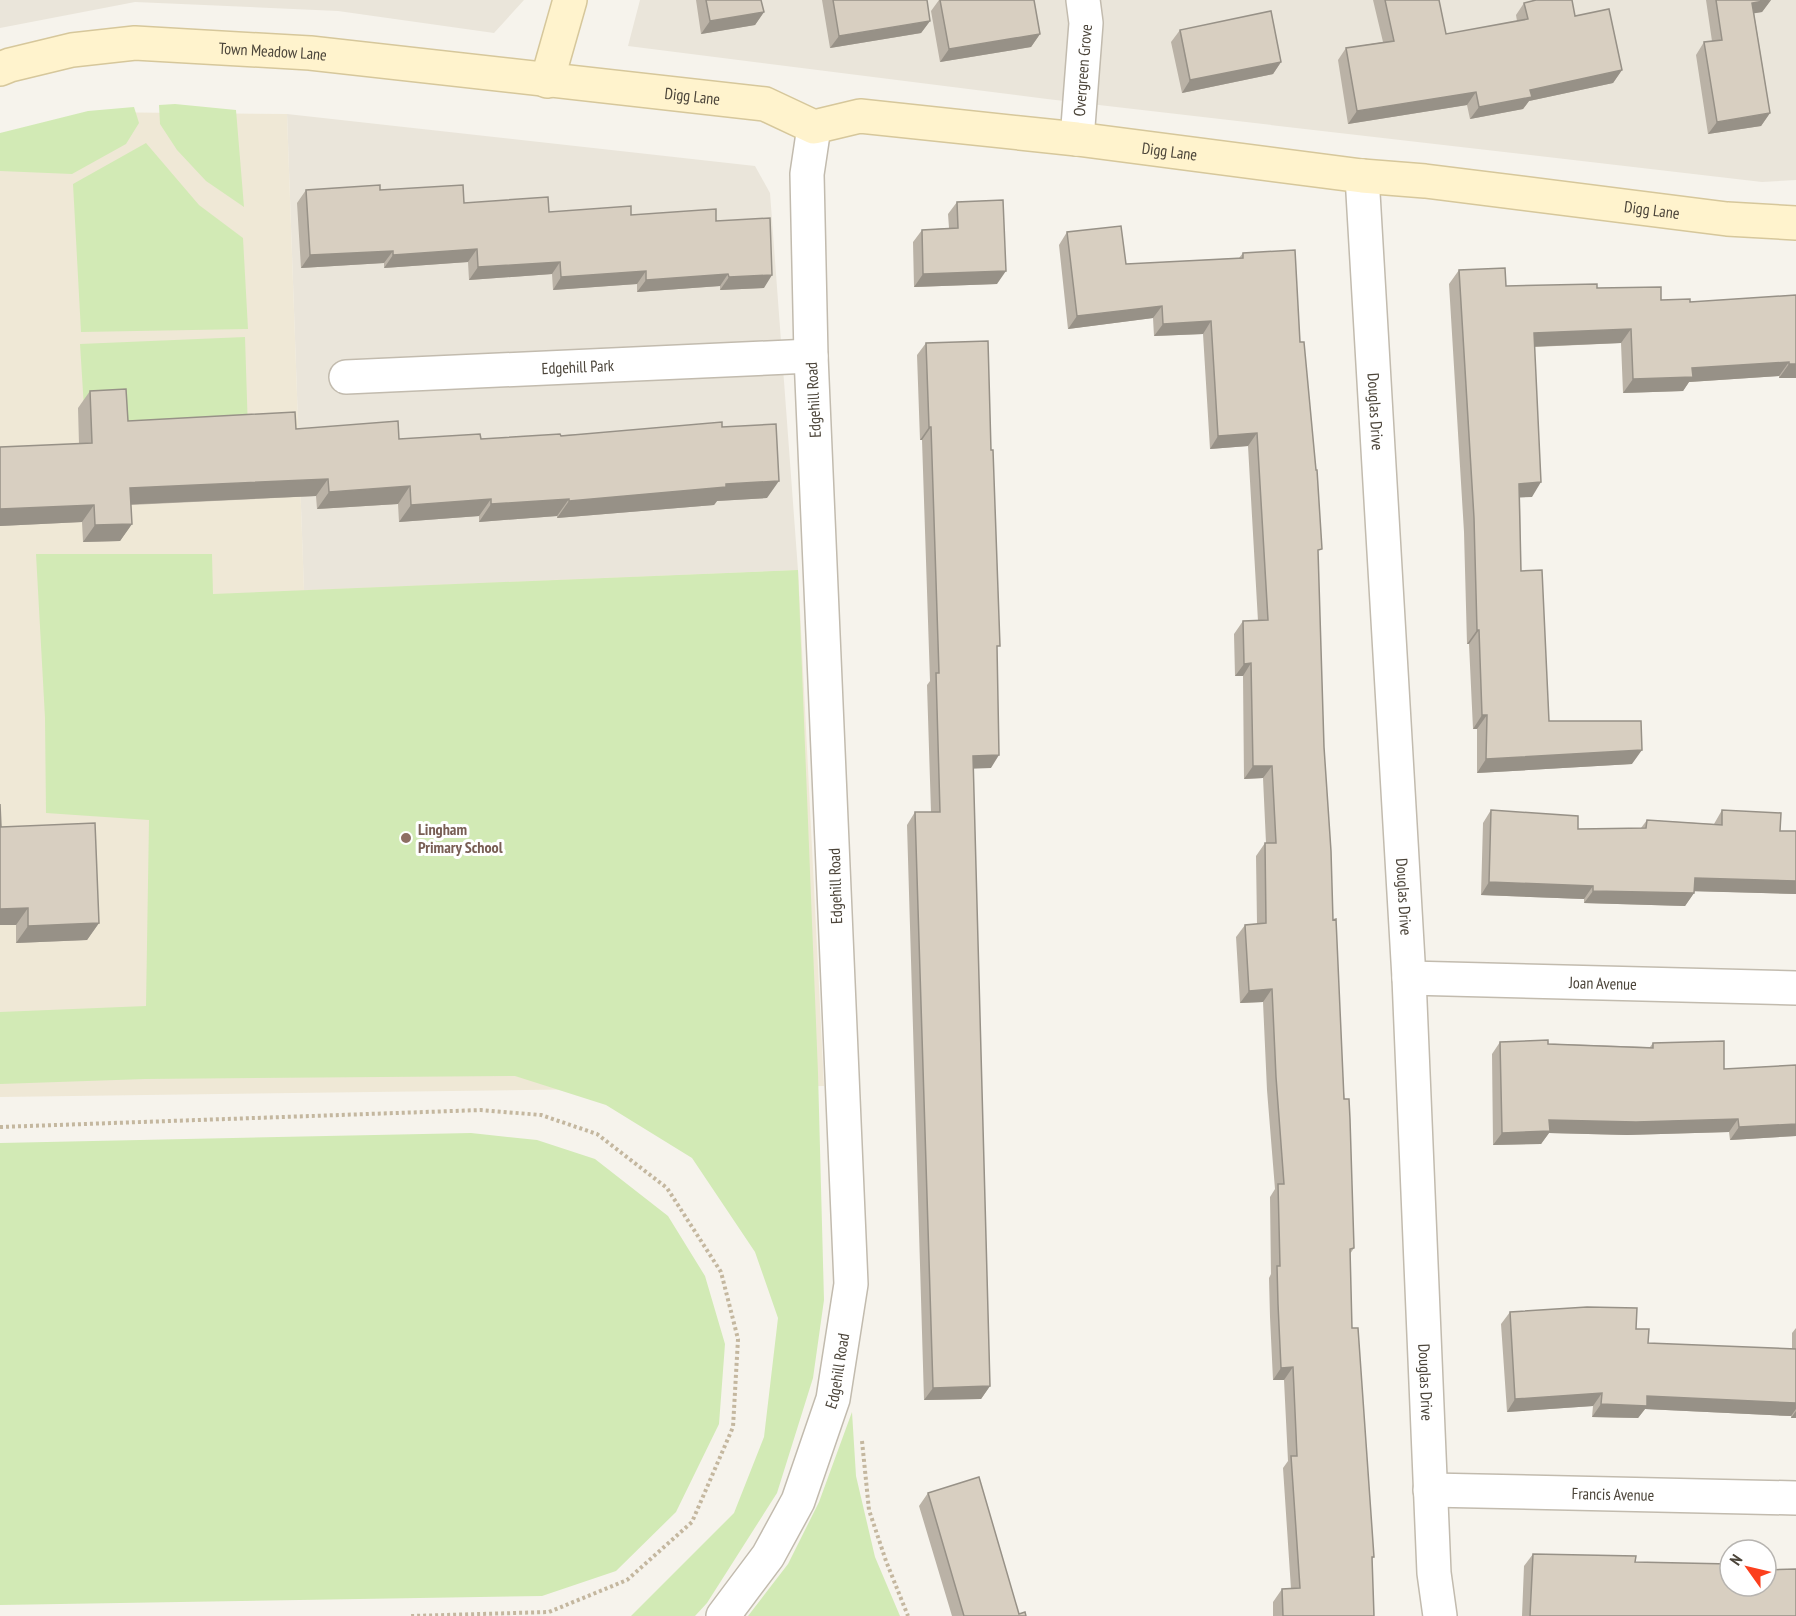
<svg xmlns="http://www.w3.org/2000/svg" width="1796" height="1616" viewBox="0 0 1796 1616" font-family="'PT Sans Narrow',sans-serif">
<rect width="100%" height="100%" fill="#f6f3ec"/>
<!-- residential -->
<path fill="#eae5da" d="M0 0H524L494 33 338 11 135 2 0 28Z
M640 0H1796V180L1762 182 1047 99 628 46Z
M287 114 755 166 770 193 798 570 304 591Z"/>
<!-- education -->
<path fill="#efe8d6" d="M87 112 287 114 304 590 798 570 824 1086 0 1097V145Z"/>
<!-- green -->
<path fill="#d2eab5" d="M175 104 236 110 244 207 206 181 177 150 160 124 159 105Z
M134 107 139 123 126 144 72 174 0 171V133L88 111Z
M146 143 199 205 243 238 248 329 81 332 73 184Z
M245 337 248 431 116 438 84 408 80 344Z
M36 554H212L213 594 798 570 818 1073 824 1300 813 1378 777 1493 707 1603 695 1616H631L734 1513 764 1437 778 1318 755 1252 692 1158 606 1105 515 1076 145 1079 0 1084V1012L146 1006 149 820 46 813 45 718Z
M471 1133 537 1140 595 1159 668 1216 705 1276 725 1344 719 1424 676 1512 616 1571 542 1596 0 1605V1143Z
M852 1412 856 1476 875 1557 900 1616H748L788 1564 819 1502Z"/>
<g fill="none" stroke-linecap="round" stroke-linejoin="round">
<!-- street casing -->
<g stroke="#c2bbae" stroke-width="36">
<g id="street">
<path id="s1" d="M1077 139 1086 23 1083 0"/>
<path id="s2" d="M1362 176 1409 978 1434 1573 1440 1616"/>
<path id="s3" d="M346 377 811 356"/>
<path id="s4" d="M1409 978 1796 988"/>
<path id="s5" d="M1430 1490 1796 1498"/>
<path id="s6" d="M723 1616 768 1556 798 1501 833 1399 851 1284 811 356 807 174 814 127"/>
</g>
</g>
<!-- secondary casing -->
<g stroke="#d6c79b" stroke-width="36">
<g id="secondary">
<path id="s7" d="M0 69 10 65 72 50 135 43 310 53 765 104 814 127 860 116 1077 139 1362 176 1425 181 1727 219 1796 223"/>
<path d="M547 81 570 0"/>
</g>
</g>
<!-- path -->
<path stroke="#c4b79f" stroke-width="4" stroke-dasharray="3 3" stroke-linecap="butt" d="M0 1127 481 1110 541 1115 597 1134 667 1188 721 1272 738 1339 733 1427 692 1522 627 1580 549 1612 411 1616
M862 1441 869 1510 886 1561 908 1616"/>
<!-- street -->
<use href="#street" stroke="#fff" stroke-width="33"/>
<!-- secondary -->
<use href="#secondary" stroke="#fff3cd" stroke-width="33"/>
</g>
<!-- wall -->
<path fill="#bab2a6" d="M696 0H761L764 12 755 25 701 34Z
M822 0H927L930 21 921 33 830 48Z
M939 0H1034L1040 34 1031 47 940 62 931 11Z
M1373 0H1439L1446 34 1517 21 1516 15 1524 3 1575 16 1622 70 1613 83 1529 101 1523 109 1470 119 1467 105 1348 124 1338 60 1346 48 1383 42Z
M1706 0H1771L1762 12 1754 13 1770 113 1761 126 1708 134 1696 55 1704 42 1712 41Z
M1180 30 1281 62 1273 74 1182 93 1171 42Z
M306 190H380L464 203 549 212 631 215 716 221 764 288 720 290V286L637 292V284L553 290 552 274 469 280 468 262 384 268V263L301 268 297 203Z
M957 202 997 284 914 287 913 242 922 230 949 228 948 214Z
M1067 232 1126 264 1239 258 1243 253 1300 342 1318 554 1324 747 1333 920 1354 1248 1350 1254 1352 1328 1374 1557 1372 1559 1374 1616H1273V1602L1282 1589H1291L1283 1468 1288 1461 1284 1380H1273L1270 1317 1269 1278 1271 1274 1270 1197 1275 1189 1267 1090 1263 1002 1240 1003 1236 937 1245 925 1257 924 1256 856 1265 843H1266L1263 778 1244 779 1243 676H1235L1234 634 1243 621H1258L1248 446 1210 449 1203 334 1154 336 1153 318 1068 329 1059 245Z
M1459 270 1506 286 1597 288 1661 300 1690 302 1796 295V378H1779V376L1689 382 1683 391 1623 393 1621 343 1535 347 1532 497H1520L1521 571 1549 721 1632 764 1477 773V729H1473L1469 644H1467L1464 532 1449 284Z
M926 343 997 650 991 768H973L990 1386 981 1399 924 1400 907 825 915 812H931L927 685 930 681 922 440H920L917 355Z
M90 391 128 421 296 429 399 439H481L722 427 767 498 717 501 714 505 557 518V516L479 522V516L399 522 398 504 317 509 316 496 131 505 132 524 120 541 83 542 82 522 0 526V447L79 444 78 408Z
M0 804 1 827 99 923 87 940 16 943V925H0Z
M1491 810 1578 829 1641 828 1647 820 1714 824 1722 810 1780 831H1796V894L1694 891V893L1685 906 1584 903V899L1481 895 1483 823Z
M1500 1042 1650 1047 1653 1043 1724 1069 1796 1065V1136L1730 1140 1729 1132 1627 1135 1549 1133 1541 1144 1493 1145 1492 1054Z
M1510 1312 1636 1329 1648 1343 1792 1349V1333L1796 1328V1418H1791V1416L1645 1409 1638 1418 1592 1417 1593 1406 1507 1412 1501 1324Z
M928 1493 1019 1614 1026 1616H952L919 1506Z
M1533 1554 1635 1562 1767 1570 1796 1616H1522L1524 1566Z"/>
<!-- shaded-wall -->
<path fill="#979187" d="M1771 0 1762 12 1744 15 1752 3Z
M764 12 755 25 701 34 710 21Z
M930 21 921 33 830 48 839 36Z
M1040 34 1031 47 940 62 949 49Z
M1281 62 1273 74 1182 93 1190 80Z
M1622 70 1613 83 1529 101 1523 109 1470 119 1479 107 1530 90Z
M1476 92 1467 105 1348 124 1357 111Z
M1770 113 1761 126 1708 134 1717 122Z
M477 249 468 262 384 268 393 255Z
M393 251 384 263 301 268 310 255Z
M560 262 552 274 469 280 478 267Z
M646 271 637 284 553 290 561 277Z
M1006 271 997 284 914 287 923 274Z
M728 274 720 286 637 292 646 280Z
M772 275 764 288 720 290 729 277Z
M1162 306 1153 318 1068 329 1077 316Z
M1211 321 1203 334 1154 336 1163 324Z
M1631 329 1621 343 1524 347 1534 333Z
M1789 362 1779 376 1689 382 1683 391 1623 393 1633 379 1692 368Z
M1789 364H1796V378H1779Z
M929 427H931L922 440H920Z
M1257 433 1248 446 1210 449 1218 436Z
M328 479 316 496 118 505 130 488Z
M779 481 767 498 717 501 714 505 557 518 569 501 726 484Z
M1541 482 1532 497 1509 498 1519 484Z
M410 486 398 504 317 509 329 492Z
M491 499 479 516 399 522 411 505Z
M569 499 557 516 479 522 491 504Z
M94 505 82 522 0 526V509Z
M132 524 120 541 83 542 95 525Z
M1477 630H1479L1469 644H1467Z
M1251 663 1243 676H1235L1244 664Z
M1482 715H1487L1477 729H1473Z
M1642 750 1632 764 1477 773 1486 759Z
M999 755 991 768 964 769 973 756Z
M1253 766H1272L1263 778 1244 779Z
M1695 878 1796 881V894L1686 891Z
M1489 882 1593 886 1584 899 1481 895Z
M1593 891 1694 893 1685 906 1584 903Z
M28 908 16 925H0V909Z
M99 923 87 940 16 943 28 926Z
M1272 989 1263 1002 1240 1003 1249 991Z
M1738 1119 1729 1132 1627 1135 1549 1133 1541 1144 1493 1145 1502 1133 1549 1120Z
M1796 1124V1136L1730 1140 1739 1127Z
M1293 1367 1284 1380H1273L1281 1368Z
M990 1386 981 1399 924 1400 933 1388Z
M1602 1393 1593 1406 1507 1412 1515 1399Z
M1647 1396 1796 1403V1409L1791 1416 1645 1409 1638 1418 1592 1417 1601 1404Z
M1796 1411V1418H1791Z"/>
<!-- building -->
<path fill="#d8cfc1" stroke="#979187" stroke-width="1.5" d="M706 0H761L764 12 710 21Z
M833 0H927L930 21 839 36Z
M940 0H1034L1040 34 949 49Z
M1385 0H1439L1446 34 1528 19 1524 3 1536 0H1572L1575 16 1609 9 1622 70 1530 90 1532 97 1479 107 1476 92 1357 111 1346 48 1394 41Z
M1716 0H1769L1752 3 1770 113 1717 122 1704 42 1722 40Z
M1271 11 1281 62 1190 80 1180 30Z
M380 185V190L463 185 464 203 548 197 549 212 631 206V215L716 209V221L770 218 772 275 729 277 728 274 646 280V271L561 277 560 262 478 267 477 249 393 255V251L310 255 306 190Z
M1003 200 1006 271 923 274 922 230 958 228 957 202Z
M1121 226 1126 264 1243 258V253L1295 250 1300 342H1304L1316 470H1317L1322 549 1318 550 1324 747 1331 851 1333 920 1336 919 1344 1099H1349L1350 1119 1354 1248 1350 1249 1352 1328H1358L1374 1557H1372L1374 1616H1283L1282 1589 1300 1588 1291 1456H1297L1293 1367 1281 1368 1278 1304 1277 1266H1280L1278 1184H1284L1276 1077 1272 989 1249 991 1245 925 1266 923 1265 843H1276L1272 766H1253L1251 663 1244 664 1243 621 1268 620 1257 433 1218 436 1211 321 1163 324 1162 306 1077 316 1067 232Z
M1505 268 1506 286 1597 284V288L1661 287V300L1690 299V302L1796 295V364H1789V362L1692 368 1693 377 1633 379 1631 329 1534 333 1541 482 1519 484 1521 571 1542 570 1549 721H1641L1642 750 1486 759 1487 715H1482L1479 630H1477L1474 518 1459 270Z
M988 341 991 450H993L1000 646H997L999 755 973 756 990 1386 933 1388 915 812H940L936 673H939L931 427H929L926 343Z
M126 389 128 421 295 412 296 429 398 421 399 439 480 434 481 439 560 434 561 436 722 422V427L776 424 779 481 726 484V487L569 501V499L491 504V499L411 505 410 486 329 492 328 479 130 488 132 524 95 525 94 505 0 509V447L92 443 90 391Z
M0 804 1 827 95 823 99 923 28 926V908L0 909Z
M1491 810 1578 816V829L1646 828 1647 820 1722 825V810L1781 813 1780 831H1796V881L1695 878 1694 893 1593 891V886L1489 882Z
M1548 1040V1044L1653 1048V1043L1724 1041V1069L1796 1065V1124L1739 1127 1738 1119 1636 1122 1549 1120 1550 1131 1502 1133 1500 1042Z
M1587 1307 1637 1308 1636 1329H1649L1648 1343 1796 1349V1403L1647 1396V1406L1601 1404 1602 1393 1515 1399 1510 1312Z
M979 1477 1019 1614 1025 1612 1026 1616H964L928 1493Z
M1533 1554 1636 1556 1635 1562 1730 1564V1586H1766V1565L1767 1570 1796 1569V1616H1530Z"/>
<!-- markers -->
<circle fill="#8d6e63" stroke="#fff" stroke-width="2" cx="406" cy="838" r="6"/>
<g text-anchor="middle" stroke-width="6" stroke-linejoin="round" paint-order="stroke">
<!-- street labels -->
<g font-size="16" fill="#4b4439" stroke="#fff">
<text dy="6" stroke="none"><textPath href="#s7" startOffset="276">Town Meadow Lane</textPath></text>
<text dy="6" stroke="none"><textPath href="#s1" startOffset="69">Overgreen Grove</textPath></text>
<text dy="6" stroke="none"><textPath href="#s7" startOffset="698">Digg Lane</textPath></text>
<text dy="6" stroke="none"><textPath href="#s7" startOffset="1184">Digg Lane</textPath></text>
<text dy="6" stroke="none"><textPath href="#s7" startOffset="1670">Digg Lane</textPath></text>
<text dy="6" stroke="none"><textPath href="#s3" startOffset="232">Edgehill Park</textPath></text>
<text transform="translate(813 400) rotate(-93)" y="6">Edgehill Road</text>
<text dy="6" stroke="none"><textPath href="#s2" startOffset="236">Douglas Drive</textPath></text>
<text transform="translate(835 886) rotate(-92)" y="6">Edgehill Road</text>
<text dy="6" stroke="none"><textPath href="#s2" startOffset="722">Douglas Drive</textPath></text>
<text dy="6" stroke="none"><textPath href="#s4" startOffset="194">Joan Avenue</textPath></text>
<text dy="6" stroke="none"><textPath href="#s6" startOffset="274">Edgehill Road</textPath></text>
<text dy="6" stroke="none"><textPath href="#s2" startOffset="1208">Douglas Drive</textPath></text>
<text dy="6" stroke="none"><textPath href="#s5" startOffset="183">Francis Avenue</textPath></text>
</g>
<!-- education labels -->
<g font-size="16" font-weight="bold" fill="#785e54" stroke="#fff" text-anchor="start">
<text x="418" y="835">Lingham<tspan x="418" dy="18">Primary School</tspan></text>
</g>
</g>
<!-- north arrow -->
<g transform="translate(1748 1568) rotate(304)"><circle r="28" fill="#ffffff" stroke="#b7b4b0" stroke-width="1.5"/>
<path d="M0-4.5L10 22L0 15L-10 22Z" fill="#fc3f1d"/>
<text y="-9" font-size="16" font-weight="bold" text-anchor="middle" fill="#4b4439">N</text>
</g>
</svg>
